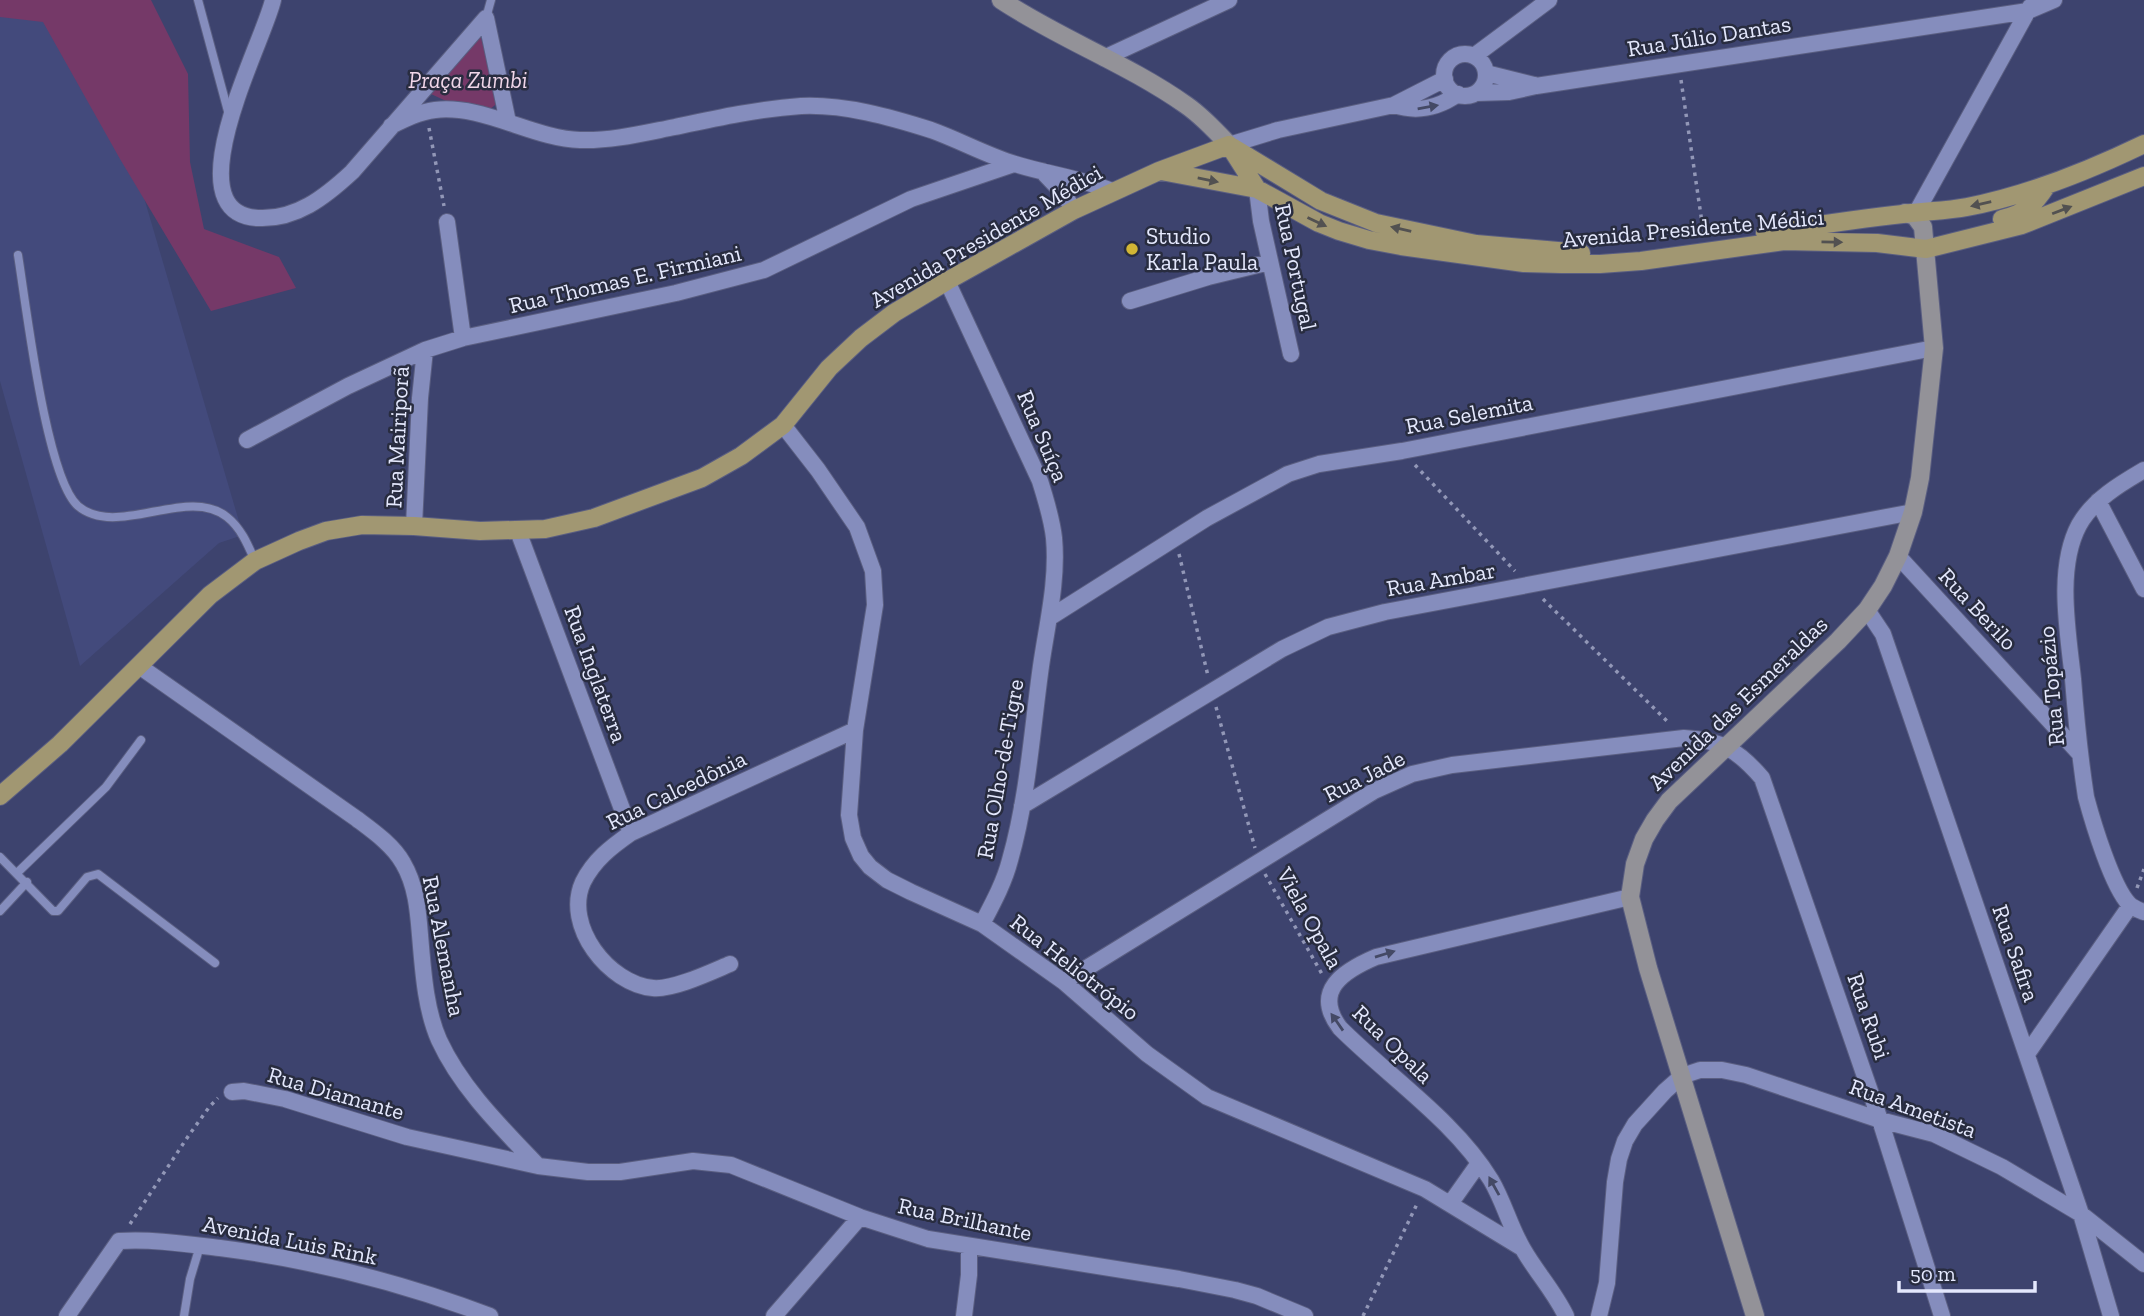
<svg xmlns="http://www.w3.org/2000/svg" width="2144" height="1316" viewBox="0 0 2144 1316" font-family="'Zilla Slab',serif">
<rect width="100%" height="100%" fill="#3d436e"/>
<!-- built -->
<path fill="#434a7c" d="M0 0 91 17 243 535 219 543 80 666 0 381Z"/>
<!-- green -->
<path fill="#753968" d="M0 0H151L188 74 190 162 204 229 279 257 296 288 211 311 120 159 43 22 0 17Z
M480 35 500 101 489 110 446 101 431 94 436 76Z"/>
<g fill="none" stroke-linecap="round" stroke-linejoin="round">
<!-- lane casing -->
<g stroke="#5a5e81" stroke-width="10">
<path id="lane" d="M198 0 229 115
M486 18 491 0
M18 255C26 304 46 478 78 506 117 539 188 485 227 517 241 528 248 545 255 561
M0 857 53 911H58L87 877 98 874 215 963
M17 873 106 787 141 740
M0 911 27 882
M184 1316 190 1279 200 1246"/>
</g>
<!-- street casing -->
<g stroke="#5a5e81" stroke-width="18">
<path id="street" d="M273 0C265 39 170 214 258 218 296 220 325 197 352 172L486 18
M486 18 508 122
M1444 75a21 21 0 1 1 42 0a21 21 0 1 1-42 0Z
M1474 56 1549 0
M1104 58 1229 0
M1486 73 1534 85
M1476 93 1509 92 1536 86 2028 11 2054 0
M1394 105C1418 113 1438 108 1458 94
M391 126C405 119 419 112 435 110 482 104 534 139 580 140 612 141 644 133 675 127 717 118 758 109 801 106 844 104 890 117 931 130 959 140 986 155 1015 164 1047 174 1080 178 1112 191
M1229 145 1278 130 1394 105 1445 79
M1042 171 1062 192 1074 210
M1257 189 1261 221 1291 354
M1916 213 2030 7
M447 222 463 338
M947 281 1040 481C1046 500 1052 519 1054 538 1058 581 1047 624 1041 666 1032 730 1028 797 1010 860 1004 883 993 903 982 924
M1130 301 1208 277 1270 262
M783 425 818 470 857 527 873 571 875 605 855 730 849 815 853 838 861 856 870 867 887 880 911 892 982 924 1064 982 1147 1054 1207 1097 1425 1189 1522 1248
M247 440 348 386 425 350 463 338 676 293 764 270 911 199 1014 164
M2144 470C2120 484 2093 500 2079 525 2056 568 2068 632 2073 679 2076 718 2080 758 2086 797 2093 823 2112 886 2129 904 2133 908 2139 910 2144 912
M2098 501 2144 589
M414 526 420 398 425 350
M518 531 631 833
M1898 556 2080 754
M1867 610 1883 634 2081 1214 2111 1316
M1049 618 1207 518 1288 474 1319 464 1402 451 1934 348
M139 666 357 819C373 831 393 845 403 863 416 885 418 910 420 935 423 969 425 1008 439 1040 461 1088 502 1128 538 1166
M1022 806 1282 649 1328 627 1385 612 1913 512
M730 964C711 972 673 990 653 988 609 984 563 926 583 882 594 860 611 847 631 833L855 730
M1064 982 1374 791 1412 774 1452 765 1684 738C1721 740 1738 750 1762 778L1880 1120 1942 1316
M2027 1054 2130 906
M232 1092 244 1091 285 1099 407 1137 538 1166 588 1172H620L693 1161 731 1165 860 1217 928 1239 1179 1279 1235 1290 1257 1296 1305 1316
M1450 1204 1479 1163
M67 1316 119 1241C154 1239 186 1244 220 1248 313 1260 403 1283 490 1316
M774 1316 860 1217
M964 1316 969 1275V1247
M1566 1316C1554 1291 1536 1272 1523 1249 1510 1227 1504 1202 1491 1180 1455 1121 1389 1077 1340 1028 1312 991 1343 971 1376 957L1630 897
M1599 1316 1607 1283 1615 1182 1619 1159 1625 1141 1635 1124 1665 1091 1682 1076 1700 1070H1722L1746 1075 1880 1120 1934 1134 2002 1167 2081 1214 2144 1264"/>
</g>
<!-- secondary casing -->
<g stroke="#5a5e81" stroke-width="20">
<path id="secondary" d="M1001 0C1060 39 1128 64 1186 105 1202 116 1216 131 1229 145
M1755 1316 1648 968 1630 897 1635 864 1644 839 1655 820 1669 801 1838 641 1867 610 1883 586 1898 556 1913 512 1920 478 1934 348 1923 227 1915 216 1905 213"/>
</g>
<!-- primary casing -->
<g stroke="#5a5e81" stroke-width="20">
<path id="primary" d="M1229 145 1257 189 1319 223 1339 231 1369 240 1401 246 1524 263 1561 264H1600L1641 261 1784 241 1877 243 1926 249 2022 225 2144 176
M1232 147 1321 201 1376 223 1476 244 1581 253
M1161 171 1257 189
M2002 219C2026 213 2034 205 2047 185
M1765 233C1811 226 1857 219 1903 214 1925 211 1946 211 1967 207 2029 195 2088 171 2144 144
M0 796 60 744 210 595 255 561 299 541 326 531 362 525 414 526 480 531 545 529 594 518 702 478 741 456 783 425 829 368 861 338 894 313 947 281 1074 210 1159 171 1229 145"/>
</g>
<!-- path -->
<path stroke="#9297b7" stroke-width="3.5" stroke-dasharray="3.5 5" stroke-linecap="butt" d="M1681 80 1704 236
M429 128 444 206
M1415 465 1515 571
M1179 554 1208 676
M1543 599 1670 724
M1216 707 1255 848
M1265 874 1322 974
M2137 888 2144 869
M130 1224 189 1135 210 1106 218 1098
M1363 1316 1417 1204"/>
<!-- lane -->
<use href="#lane" stroke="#858dbd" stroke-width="8"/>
<!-- street -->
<use href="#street" stroke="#858dbd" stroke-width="16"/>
<!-- secondary -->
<use href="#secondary" stroke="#939298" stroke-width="18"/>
<!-- primary -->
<use href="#primary" stroke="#a19772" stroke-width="18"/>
</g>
<!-- one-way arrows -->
<defs><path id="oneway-solid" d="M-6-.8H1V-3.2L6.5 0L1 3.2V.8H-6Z" transform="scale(1.75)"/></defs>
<g fill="#444965">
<use href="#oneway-solid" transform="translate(1428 107) rotate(-10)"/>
<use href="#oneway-solid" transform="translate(1385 954) rotate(-17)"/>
<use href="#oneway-solid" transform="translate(1337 1022) rotate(-125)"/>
<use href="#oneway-solid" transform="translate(1494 1186) rotate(-119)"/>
</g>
<g fill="#525151">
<use href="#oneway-solid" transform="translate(1208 180) rotate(11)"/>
<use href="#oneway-solid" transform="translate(1981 204) rotate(167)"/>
<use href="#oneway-solid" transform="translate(2062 210) rotate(-21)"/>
<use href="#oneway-solid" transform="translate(1317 222) rotate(25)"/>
<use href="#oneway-solid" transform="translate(1401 229) rotate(-167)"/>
<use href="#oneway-solid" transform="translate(1832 242) rotate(1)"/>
</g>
<!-- markers -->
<circle fill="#d2b635" stroke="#282c3f" stroke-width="2.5" cx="1132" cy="249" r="7"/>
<g text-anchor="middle" stroke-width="5" stroke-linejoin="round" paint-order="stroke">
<!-- street labels -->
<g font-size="23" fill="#e4e8fd" stroke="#282c3f">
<text transform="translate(1709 36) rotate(-9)" y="8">Rua Júlio Dantas</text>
<text transform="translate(1693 228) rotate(-5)" y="8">Avenida Presidente Médici</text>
<text transform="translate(986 236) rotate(-30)" y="8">Avenida Presidente Médici</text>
<text transform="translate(1296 267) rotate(78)" y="8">Rua Portugal</text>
<text transform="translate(625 279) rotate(-13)" y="8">Rua Thomas E. Firmiani</text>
<text transform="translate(1469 414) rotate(-11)" y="8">Rua Selemita</text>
<text transform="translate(1043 436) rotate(67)" y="8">Rua Suíça</text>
<text transform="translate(397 437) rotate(-87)" y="8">Rua Mairiporã</text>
<text transform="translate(1441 579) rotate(-10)" y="8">Rua Ambar</text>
<text transform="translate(1978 609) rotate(47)" y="8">Rua Berilo</text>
<text transform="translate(596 674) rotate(70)" y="8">Rua Inglaterra</text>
<text transform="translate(2051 686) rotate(-95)" y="8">Rua Topázio</text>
<text transform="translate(1738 703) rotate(-44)" y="8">Avenida das Esmeraldas</text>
<text transform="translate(1000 769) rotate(-80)" y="8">Rua Olho-de-Tigre</text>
<text transform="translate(1364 776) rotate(-27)" y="8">Rua Jade</text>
<text transform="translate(676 790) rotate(-26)" y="8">Rua Calcedônia</text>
<text transform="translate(1310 918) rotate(61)" y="8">Viela Opala</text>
<text transform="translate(444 946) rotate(79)" y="8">Rua Alemanha</text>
<text transform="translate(2016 953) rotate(71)" y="8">Rua Safira</text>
<text transform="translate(1075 967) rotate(38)" y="8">Rua Heliotrópio</text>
<text transform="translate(1869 1016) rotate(71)" y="8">Rua Rubi</text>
<text transform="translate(1393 1044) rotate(44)" y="8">Rua Opala</text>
<text transform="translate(336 1093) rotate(16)" y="8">Rua Diamante</text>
<text transform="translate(1913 1108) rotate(20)" y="8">Rua Ametista</text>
<text transform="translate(965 1219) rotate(12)" y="8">Rua Brilhante</text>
<text transform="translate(290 1240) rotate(11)" y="8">Avenida Luis Rink</text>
</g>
<!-- park labels -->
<g font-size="23" font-style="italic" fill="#f0d6e9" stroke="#282c3f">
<text x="468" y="88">Praça Zumbi</text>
</g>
<!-- poi labels -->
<g font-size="23" fill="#e4e8fd" stroke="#282c3f" text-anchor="start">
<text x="1146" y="244">Studio<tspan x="1146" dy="26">Karla Paula</tspan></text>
</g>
</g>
<!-- scale -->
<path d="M1899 1281v10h136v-10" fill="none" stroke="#e4e8fd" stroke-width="3.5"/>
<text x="1910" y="1281" font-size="21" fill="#e4e8fd" stroke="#282c3f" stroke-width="5" paint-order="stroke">50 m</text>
</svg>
